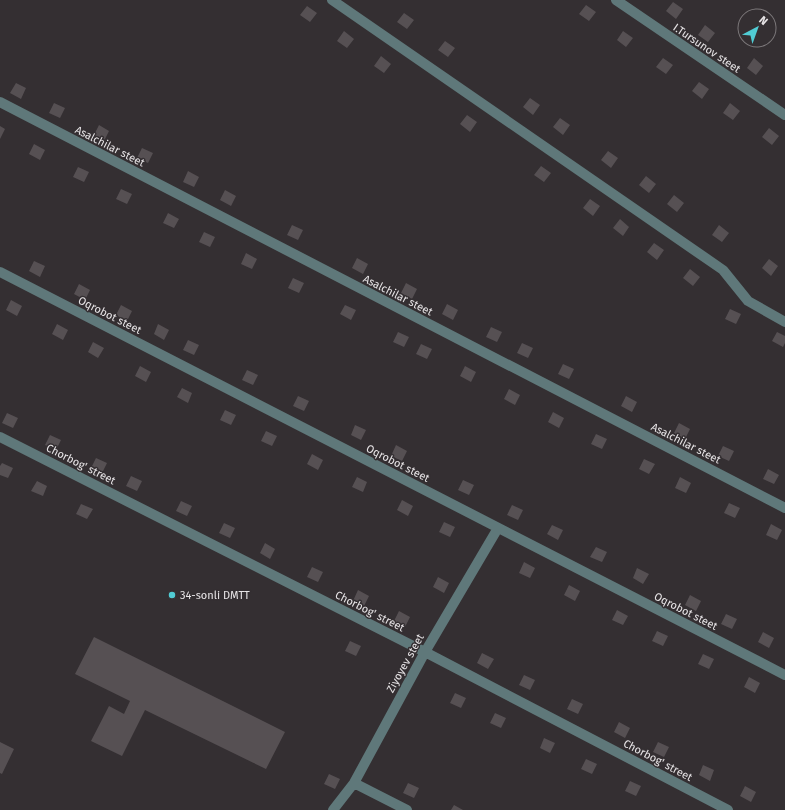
<svg xmlns="http://www.w3.org/2000/svg" width="785" height="810" viewBox="0 0 785 810" font-family="'Fira Sans',sans-serif">
<rect width="100%" height="100%" fill="#342f32"/>
<!-- building -->
<path fill="#565053" d="M673 2 683 9 676 19 666 11Z
M586 5 596 12 589 21 579 14Z
M307 6 317 13 310 22 300 15Z
M404 13 414 20 407 29 397 22Z
M705 25 715 33 708 42 698 35Z
M344 31 354 39 347 48 337 41Z
M623 31 633 38 626 47 617 40Z
M445 41 455 48 448 57 438 50Z
M381 56 391 64 384 73 374 66Z
M663 58 673 65 666 74 656 67Z
M754 58 763 66 756 75 747 68Z
M699 82 709 89 702 99 692 91Z
M16 83 26 88 21 99 10 93Z
M530 98 540 105 533 115 523 107Z
M54 103 65 108 60 118 49 113Z
M730 103 740 111 733 120 723 113Z
M467 115 477 122 470 132 460 124Z
M560 118 570 125 563 135 553 127Z
M99 125 109 131 104 141 94 135Z
M0 126 5 129 0 139Z
M769 128 779 136 772 145 762 137Z
M34 144 45 150 40 160 29 154Z
M142 148 153 153 148 163 137 158Z
M608 151 618 158 611 168 601 160Z
M541 166 551 173 544 182 534 175Z
M78 167 89 172 84 182 73 177Z
M188 171 199 177 194 187 183 182Z
M646 176 656 184 649 193 639 185Z
M121 189 132 194 127 204 116 199Z
M225 190 236 196 231 206 220 200Z
M674 195 684 203 677 212 667 204Z
M590 199 600 206 593 216 583 208Z
M168 213 179 219 174 228 163 223Z
M620 219 629 227 623 236 613 228Z
M292 225 303 230 298 240 287 235Z
M719 225 729 233 722 242 712 235Z
M204 232 215 237 210 247 199 242Z
M654 243 664 250 657 260 647 252Z
M246 253 257 259 252 269 241 264Z
M357 258 368 264 363 274 352 268Z
M769 259 778 266 771 276 762 268Z
M34 261 45 266 40 277 29 271Z
M690 269 700 277 693 286 683 278Z
M293 278 304 283 299 293 288 288Z
M406 283 417 289 412 299 401 293Z
M79 284 90 290 85 300 74 294Z
M11 300 22 306 17 316 6 310Z
M447 304 458 310 453 320 442 314Z
M121 305 132 311 127 321 116 315Z
M345 305 356 310 351 320 340 314Z
M730 309 741 314 736 324 725 319Z
M57 324 68 330 63 340 52 334Z
M158 324 169 330 164 340 154 334Z
M491 327 502 332 497 342 486 337Z
M398 332 409 337 404 347 393 342Z
M777 332 785 336V343L783 347 772 341Z
M188 340 199 345 194 355 183 350Z
M93 342 104 348 98 358 88 352Z
M522 343 533 348 528 358 517 353Z
M421 344 432 349 427 359 416 354Z
M563 364 574 369 569 379 558 374Z
M140 366 151 372 146 382 135 376Z
M465 366 476 372 471 382 460 376Z
M247 370 258 375 253 385 242 380Z
M182 388 192 393 188 403 177 397Z
M509 389 520 395 515 405 504 399Z
M298 396 309 401 304 411 293 406Z
M626 396 637 402 632 412 621 406Z
M225 410 236 415 231 425 220 420Z
M553 412 564 418 559 428 548 422Z
M7 413 18 418 13 428 2 423Z
M679 423 690 429 685 439 674 433Z
M355 425 366 430 361 440 351 435Z
M266 431 277 436 272 446 261 441Z
M596 434 607 439 602 449 591 444Z
M50 435 61 440 56 450 45 445Z
M396 445 407 451 402 461 391 456Z
M723 446 734 451 729 461 718 456Z
M312 454 323 460 318 470 307 464Z
M96 458 107 463 102 473 91 468Z
M644 459 655 464 649 474 639 469Z
M2 463 13 468 8 478 0 475V466Z
M768 469 779 475 774 484 763 479Z
M131 476 142 481 137 491 126 486Z
M357 477 367 482 363 492 352 487Z
M680 477 691 483 686 493 675 488Z
M463 480 474 485 469 495 458 490Z
M37 481 47 486 43 496 31 491Z
M402 500 413 506 408 516 397 510Z
M181 501 192 506 187 516 176 511Z
M729 503 740 508 735 518 724 513Z
M81 504 93 509 87 519 76 514Z
M512 505 523 510 518 520 507 515Z
M444 522 455 527 450 537 439 532Z
M224 523 235 528 230 538 219 533Z
M771 524 782 530 777 540 766 535Z
M552 525 563 530 558 540 547 534Z
M265 543 275 549 270 559 260 553Z
M596 547 607 552 602 562 590 557Z
M524 562 535 568 530 578 519 573Z
M312 567 323 572 318 582 307 577Z
M637 568 649 574 643 584 633 578Z
M438 577 449 583 444 593 433 587Z
M569 585 580 591 575 601 564 595Z
M358 590 369 596 364 606 353 601Z
M690 595 701 601 696 611 685 605Z
M617 610 628 616 623 625 612 620Z
M399 611 410 617 405 627 394 621Z
M726 614 737 619 732 629 721 624Z
M657 631 668 636 663 646 652 641Z
M763 632 774 638 769 648 758 642Z
M94 637 285 732 266 769 145 710 122 756 91 741 109 706 124 714 130 701 75 674Z
M350 641 361 646 356 656 345 651Z
M482 653 494 659 488 669 477 663Z
M703 654 714 659 709 669 698 664Z
M524 675 535 680 530 690 519 685Z
M749 677 760 683 755 693 744 687Z
M455 693 466 698 461 708 450 703Z
M572 699 583 704 578 714 567 709Z
M495 713 506 718 501 728 490 723Z
M619 722 630 728 625 738 614 732Z
M544 738 555 743 550 753 540 748Z
M0 742 14 749 2 774 0 773Z
M658 742 669 747 664 757 653 752Z
M586 759 597 764 592 774 581 769Z
M703 765 714 770 710 781 699 775Z
M329 774 340 779 335 789 324 784Z
M630 781 641 786 636 796 625 791Z
M408 783 419 788 414 798 403 793Z
M745 786 756 792 751 802 740 796Z
M454 805 463 810H451Z"/>
<g fill="none" stroke-linecap="round" stroke-linejoin="round">
<!-- minor -->
<path stroke="#5f787a" stroke-width="10" d="M332 0 723 270 748 301 785 322
M616 0 785 115
M0 102 785 508
M0 272 785 675
M0 437 425 652 728 810
M354 783 407 810
M333 810 354 783 425 652 498 528"/>
</g>
<!-- markers -->
<circle fill="#51ccd4" stroke="#342f32" stroke-width="1.5" cx="172" cy="595" r="4"/>
<g text-anchor="middle" stroke-width="3" stroke-linejoin="round" paint-order="stroke">
<!-- street labels -->
<g font-size="11" fill="#e8e5e7" stroke="#342f32">
<text transform="translate(707 48) rotate(34)" y="4">I.Tursunov steet</text>
<text transform="translate(110 146) rotate(27)" y="4">Asalchilar steet</text>
<text transform="translate(398 295) rotate(27)" y="4">Asalchilar steet</text>
<text transform="translate(110 315) rotate(27)" y="4">Oqrobot steet</text>
<text transform="translate(686 443) rotate(27)" y="4">Asalchilar steet</text>
<text transform="translate(398 463) rotate(27)" y="4">Oqrobot steet</text>
<text transform="translate(81 464) rotate(27)" y="4">Chorbog' street</text>
<text transform="translate(370 611) rotate(27)" y="4">Chorbog' street</text>
<text transform="translate(686 611) rotate(27)" y="4">Oqrobot steet</text>
<text transform="translate(405 663) rotate(-61)" y="4">Ziyoyev steet</text>
<text transform="translate(658 760) rotate(28)" y="4">Chorbog' street</text>
</g>
<!-- poi labels -->
<g font-size="11" fill="#e8e5e7" stroke="#342f32" text-anchor="start">
<text x="180" y="599">34-sonli DMTT</text>
</g>
</g>
<!-- north arrow -->
<g transform="translate(757 28) rotate(41)"><circle r="19" fill="#342f32" stroke="#7c787a"/>
<path d="M0-3L7 15L0 10L-7 15Z" fill="#51ccd4"/>
<text y="-6" font-size="11" font-weight="bold" text-anchor="middle" fill="#e8e5e7">N</text>
</g>
</svg>
